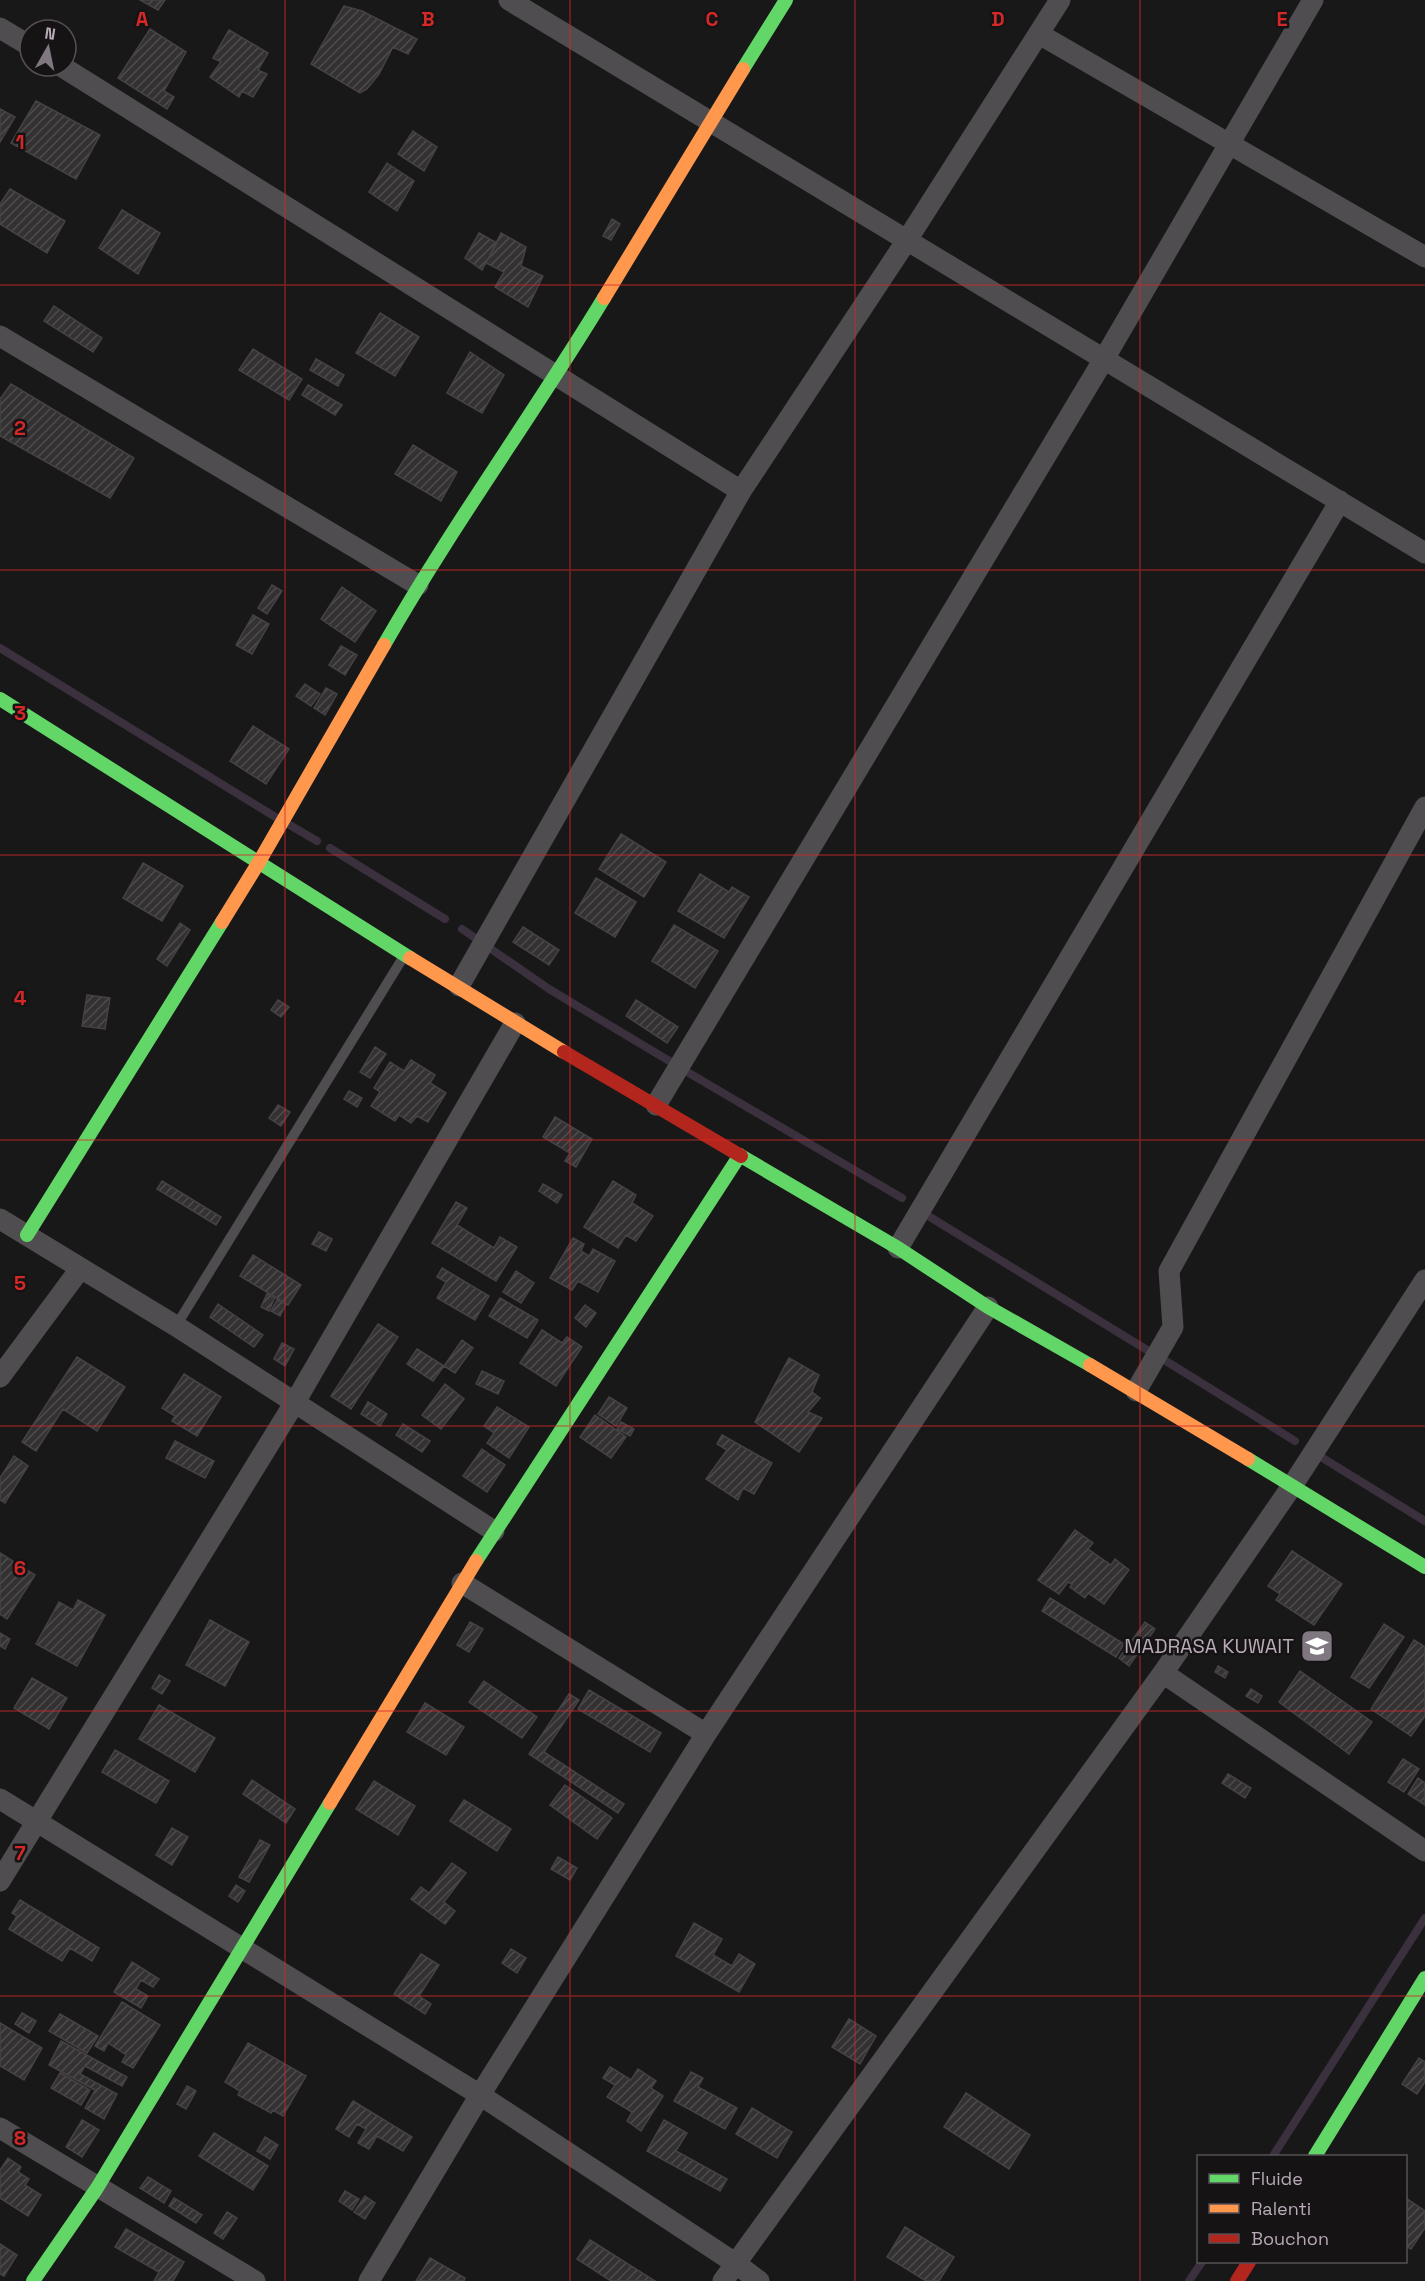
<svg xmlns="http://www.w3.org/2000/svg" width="1425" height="2281" viewBox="0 0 1425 2281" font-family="'Space Grotesk',sans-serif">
<defs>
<pattern id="building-hatch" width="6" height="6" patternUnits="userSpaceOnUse" patternTransform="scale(1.5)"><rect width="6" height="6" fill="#343133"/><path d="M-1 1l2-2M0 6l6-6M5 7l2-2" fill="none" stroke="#4f4c4e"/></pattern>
</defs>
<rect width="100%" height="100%" fill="#191819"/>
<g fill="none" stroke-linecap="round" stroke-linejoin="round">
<!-- stream -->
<path stroke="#3b303d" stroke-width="8" d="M0 648 277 818
M288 824 317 841
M330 848 445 919
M462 929 549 989 671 1062
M689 1073 902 1198
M930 1217 1147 1350
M1166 1361 1295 1441
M1321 1457 1425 1521
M1273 2156 1425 1918
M1189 2281 1202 2262"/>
</g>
<!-- building -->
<path fill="url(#building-hatch)" stroke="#454145" stroke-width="1.5" d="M140 0H165L158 10Z
M344 6 362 11 417 39 408 54 393 47 379 74 367 89 360 93 311 64Z
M150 29 186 52 164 91 174 97 167 109 118 78Z
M229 30 268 53 258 70 267 74 253 97 242 91 239 97 210 77 221 62 213 58Z
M36 101 100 135 76 179 11 143Z
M0 109 15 117 0 142Z
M413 131 437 147 424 171 398 154Z
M387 163 414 181 397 211 369 192Z
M10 189 65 221 47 253 0 224V204Z
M122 210 160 233 138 274 99 248Z
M612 219 620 224 611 240 603 236Z
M479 233 497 243 482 270 465 258Z
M501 233 526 247 521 266 543 276 528 307 495 287 504 272 486 263Z
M54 306 102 338 93 352 44 321Z
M380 313 419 337 395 376 356 353Z
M253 349 302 379 289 400 239 370Z
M470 352 504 375 482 413 447 393Z
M316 359 344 375 338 386 310 370Z
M11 384 134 458 110 498 0 436V399Z
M308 385 342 405 335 415 302 395Z
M413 445 457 472 441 501 395 474Z
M272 585 282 591 267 614 258 608Z
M342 587 376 611 355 642 321 619Z
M253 615 269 624 252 654 236 645Z
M341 646 357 655 345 675 329 665Z
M305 684 320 694 311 706 296 696Z
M326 688 337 694 325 715 314 708Z
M253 726 289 749 266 784 230 761Z
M621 834 666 862 644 897 599 869Z
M143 863 183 886 162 921 123 898Z
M700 874 729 892 732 887 749 897 724 938 678 911Z
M596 878 636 902 615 937 575 913Z
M180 923 190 930 167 966 157 959Z
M674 925 718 951 695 988 652 961Z
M523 927 559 950 549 965 513 942Z
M87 995 110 998 105 1029 82 1026Z
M278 1000 289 1007 281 1017 271 1010Z
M636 1000 678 1027 667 1043 626 1016Z
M375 1047 386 1054 370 1078 360 1072Z
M411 1060 435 1075 430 1083 446 1093 428 1122 417 1116 411 1123 399 1115 395 1121 371 1106 380 1092 374 1088 390 1062 404 1071Z
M349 1091 362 1098 357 1107 344 1099Z
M278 1105 290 1112 281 1126 269 1118Z
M555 1117 592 1139 576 1167 565 1161 570 1153 543 1137Z
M162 1181 221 1217 216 1225 157 1189Z
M613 1181 636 1195 632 1203 653 1216 636 1241 626 1235 618 1248 584 1227Z
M543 1184 562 1195 557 1203 539 1191Z
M456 1202 467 1208 457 1225 494 1248 500 1237 517 1247 496 1281 432 1243Z
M319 1232 332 1239 326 1251 312 1244Z
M573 1238 584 1244 581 1251 589 1256 593 1249 615 1261 598 1292 578 1281 572 1290 550 1278Z
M253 1255 301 1285 288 1305 240 1276Z
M442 1268 489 1296 475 1320 437 1298 446 1282 437 1277Z
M516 1271 534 1283 521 1303 503 1292Z
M267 1294 275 1297 269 1311 261 1307Z
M500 1298 538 1320 527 1338 489 1316Z
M277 1300 286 1304 280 1316 271 1311Z
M218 1304 263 1335 254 1347 210 1317Z
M585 1305 596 1313 586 1327 575 1318Z
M378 1324 398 1337 351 1409 331 1396Z
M542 1330 562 1343 567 1337 582 1347 556 1386 520 1363Z
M462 1340 473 1348 455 1373 444 1366Z
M282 1343 294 1349 285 1366 274 1359Z
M417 1349 444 1366 433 1381 407 1364Z
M77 1357 125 1387 97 1431 63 1409 36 1451 22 1442Z
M789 1358 819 1375 812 1392 820 1398 808 1412 822 1418 799 1452 755 1422Z
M482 1371 504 1381 498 1394 476 1384Z
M184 1374 221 1397 197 1436 172 1421 175 1416 162 1408Z
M445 1384 464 1399 441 1429 422 1415Z
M609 1397 627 1408 616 1426 598 1414Z
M368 1402 387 1414 380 1426 361 1414Z
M497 1407 529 1427 509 1458 487 1443 494 1433 484 1426Z
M595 1415 626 1437 611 1458 580 1437Z
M621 1422 634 1429 630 1436 617 1429Z
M403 1424 430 1441 422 1452 396 1435Z
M722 1435 772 1463 754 1494 743 1488 738 1500 706 1479 727 1450 717 1444Z
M175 1441 214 1461 205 1478 166 1458Z
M482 1449 505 1465 487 1492 463 1476Z
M14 1456 28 1466 5 1503 0 1500V1478Z
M1075 1530 1093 1543 1088 1549 1111 1565 1115 1559 1129 1570 1104 1604 1088 1593 1085 1598 1070 1587 1072 1584 1068 1582 1059 1594 1038 1580Z
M1292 1551 1342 1584 1314 1625 1276 1600 1280 1594 1268 1586Z
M0 1553 35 1575 7 1619 0 1614Z
M1050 1598 1124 1644 1116 1657 1042 1611Z
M78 1600 105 1615 77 1666 36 1644 59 1602 73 1610Z
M210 1620 249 1642 225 1686 186 1665Z
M470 1622 483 1629 469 1652 457 1645Z
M1145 1622 1155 1629 1129 1666 1119 1658Z
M1384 1624 1404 1637 1369 1688 1351 1677Z
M0 1633 10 1639 5 1649 0 1646Z
M1414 1640 1425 1647V1716L1411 1736 1371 1709Z
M1218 1666 1228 1672 1225 1678 1215 1672Z
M1300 1671 1372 1722 1349 1754 1279 1702Z
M159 1675 170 1681 162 1694 152 1688Z
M32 1678 67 1698 49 1729 14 1708Z
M484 1681 537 1717 522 1738 469 1702Z
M1251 1689 1262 1696 1258 1703 1246 1696Z
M589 1690 661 1733 650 1752 578 1709Z
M569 1694 579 1700 544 1752 624 1804 618 1813 529 1754Z
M425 1703 464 1727 446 1755 407 1732Z
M159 1705 215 1738 195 1772 139 1739Z
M115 1750 169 1781 156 1803 102 1772Z
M1403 1759 1419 1769 1404 1792 1388 1782Z
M1228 1774 1251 1788 1245 1798 1222 1783Z
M1418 1778 1425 1783V1805L1408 1794Z
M252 1780 295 1809 286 1823 243 1794Z
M374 1781 415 1806 398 1835 356 1809Z
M565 1785 612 1818 597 1839 550 1805Z
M464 1800 511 1829 497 1851 450 1821Z
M172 1828 188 1837 172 1865 156 1855Z
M260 1840 270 1845 249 1882 239 1877Z
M558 1857 577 1868 570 1880 551 1869Z
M452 1863 466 1873 444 1902 455 1911 445 1924 411 1899 421 1887 429 1893Z
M236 1885 245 1891 238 1902 229 1896Z
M20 1900 99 1948 92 1961 70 1948 62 1961 9 1929 17 1916 12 1913Z
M694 1923 722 1939 713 1955 732 1966 739 1954 755 1964 739 1992 676 1956Z
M511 1949 526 1958 517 1973 502 1963Z
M421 1954 439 1965 419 1996 431 2004 425 2014 394 1994Z
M132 1962 159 1979 153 1987 141 1980 136 1989 148 1996 141 2008 114 1992Z
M122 2002 160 2025 133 2068 122 2062 126 2055 108 2043 104 2051 95 2046Z
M22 2013 36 2021 29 2033 15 2024Z
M60 2014 98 2036 87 2053 49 2031Z
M849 2019 876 2036 860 2064 832 2047Z
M0 2023 42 2048 24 2080 0 2066Z
M61 2041 127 2077 122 2086 85 2066 80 2074 117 2094 104 2119 85 2108 95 2090 49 2065Z
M248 2043 306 2076 283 2116 273 2110 271 2113 238 2095 240 2091 225 2082Z
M1419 2058 1425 2062V2082L1417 2094 1402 2084Z
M610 2067 631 2080 638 2069 656 2081 651 2088 663 2096 641 2131 627 2121 632 2112 607 2097 615 2085 603 2078Z
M691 2072 703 2078 698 2087 737 2108 725 2129 674 2101Z
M60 2073 90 2090 81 2105 51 2088Z
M187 2086 196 2091 186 2109 177 2104Z
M966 2093 1030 2135 1009 2169 944 2127Z
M353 2101 412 2137 403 2151 377 2136 369 2149 358 2143 366 2129 357 2124 349 2137 336 2129Z
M752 2108 792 2132 777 2158 736 2134Z
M82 2120 99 2130 82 2157 66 2147Z
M664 2120 687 2133 676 2151 727 2179 720 2191 647 2151Z
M214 2133 268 2166 253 2190 199 2156Z
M265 2137 278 2145 270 2159 257 2151Z
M8 2158 21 2167 18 2172 29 2179 25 2185 41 2195 28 2216 0 2198V2170Z
M148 2177 171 2191 164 2203 140 2188Z
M345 2191 359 2199 352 2210 339 2201Z
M365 2196 375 2203 365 2219 354 2212Z
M174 2198 202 2215 196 2223 169 2206Z
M1406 2198 1425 2211V2228L1411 2249 1406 2246Z
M227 2212 237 2218 223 2239 214 2233Z
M905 2227 954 2257 939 2281H926L887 2257Z
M126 2229 184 2262 173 2281H154L159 2272 115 2247Z
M590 2240 655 2281H611L577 2259Z
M0 2244 17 2255 4 2276 0 2274Z
M430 2258 465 2278 464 2281H416Z"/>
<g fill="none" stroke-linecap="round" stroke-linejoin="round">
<!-- lane -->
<path stroke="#4f4d4f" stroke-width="10" d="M176 1326 404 956"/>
<!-- street -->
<path stroke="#4f4d4f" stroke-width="21" d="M509 0 1425 553
M0 28 30 46
M1039 34 1425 257
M61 66 741 491
M0 336 418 585
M459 986 741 491 907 240 1060 0
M656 1105 1104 359 1313 0
M0 1219 176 1326 494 1531
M898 1248 1340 501
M0 1377 80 1269
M1136 1391 1173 1327 1169 1271 1425 807
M462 1583 706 1734
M1163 1673 1425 1851
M0 1799 480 2095 735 2263 759 2281
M0 1881 295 1402 515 1023
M0 2128 255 2281
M369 2281 480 2095 706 1734 988 1307
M723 2281 1163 1673 1292 1486 1425 1280"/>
<!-- fast -->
<path stroke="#63d668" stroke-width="14" d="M743 69 786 0
M384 645C452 526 533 415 604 298
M0 699 410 958
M741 1156 898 1248 988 1307 1090 1365
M27 1235 222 922
M1248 1459 1425 1567
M476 1561 740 1155
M1315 2156 1425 1978
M33 2281 97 2188 330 1803"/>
<!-- slow -->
<path stroke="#ff974d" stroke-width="14" d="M604 298 743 69
M222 922 259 862 384 645
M410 958 564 1052
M1090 1365 1248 1459
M330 1803 476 1561"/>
<!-- jam -->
<path stroke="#b3261e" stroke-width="14" d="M564 1052 741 1156
M1237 2281 1249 2262"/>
</g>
<!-- grid -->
<path fill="none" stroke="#d62828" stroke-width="1.5" stroke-opacity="0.55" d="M285 0V2281M570 0V2281M855 0V2281M1140 0V2281M0 285H1425M0 570H1425M0 855H1425M0 1140H1425M0 1426H1425M0 1711H1425M0 1996H1425"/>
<!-- icons -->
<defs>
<g id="school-square" transform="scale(1.725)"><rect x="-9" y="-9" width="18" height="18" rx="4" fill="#807880" stroke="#151314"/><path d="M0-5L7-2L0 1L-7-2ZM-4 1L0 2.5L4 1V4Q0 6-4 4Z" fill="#fff"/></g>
</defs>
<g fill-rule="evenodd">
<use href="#school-square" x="1317" y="1646"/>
</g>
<g text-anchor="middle" stroke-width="5" stroke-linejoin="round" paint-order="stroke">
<!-- poi labels -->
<g font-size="20" fill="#b8abb7" stroke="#151314" text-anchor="end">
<text x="1294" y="1653">MADRASA KUWAIT</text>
</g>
</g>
<g font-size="20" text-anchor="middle" font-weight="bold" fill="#d62828" stroke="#151314" stroke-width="5" stroke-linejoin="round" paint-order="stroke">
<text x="142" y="26">A</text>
<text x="428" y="26">B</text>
<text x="712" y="26">C</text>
<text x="998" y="26">D</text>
<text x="1282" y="26">E</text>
<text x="20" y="149">1</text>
<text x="20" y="435">2</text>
<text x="20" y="720">3</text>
<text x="20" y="1005">4</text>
<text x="20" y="1290">5</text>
<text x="20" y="1575">6</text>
<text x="20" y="1860">7</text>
<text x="20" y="2145">8</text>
</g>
<!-- legend -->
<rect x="1197" y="2155" width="210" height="108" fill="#151314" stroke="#565055" stroke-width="1.5"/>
<rect x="1209" y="2174" width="30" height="9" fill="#63d668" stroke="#565055" stroke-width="1.5"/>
<text x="1251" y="2185" font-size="18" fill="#b8abb7">Fluide</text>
<rect x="1209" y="2204" width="30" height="9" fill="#ff974d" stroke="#565055" stroke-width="1.5"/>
<text x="1251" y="2215" font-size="18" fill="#b8abb7">Ralenti</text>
<rect x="1209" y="2234" width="30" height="9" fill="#b3261e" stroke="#565055" stroke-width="1.5"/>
<text x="1251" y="2245" font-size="18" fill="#b8abb7">Bouchon</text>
<!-- north arrow -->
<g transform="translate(48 48) rotate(9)"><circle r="28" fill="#151314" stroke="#565055" stroke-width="1.5"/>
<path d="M0-4.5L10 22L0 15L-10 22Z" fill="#807880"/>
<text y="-9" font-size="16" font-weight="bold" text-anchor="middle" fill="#b8abb7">N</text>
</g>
</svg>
